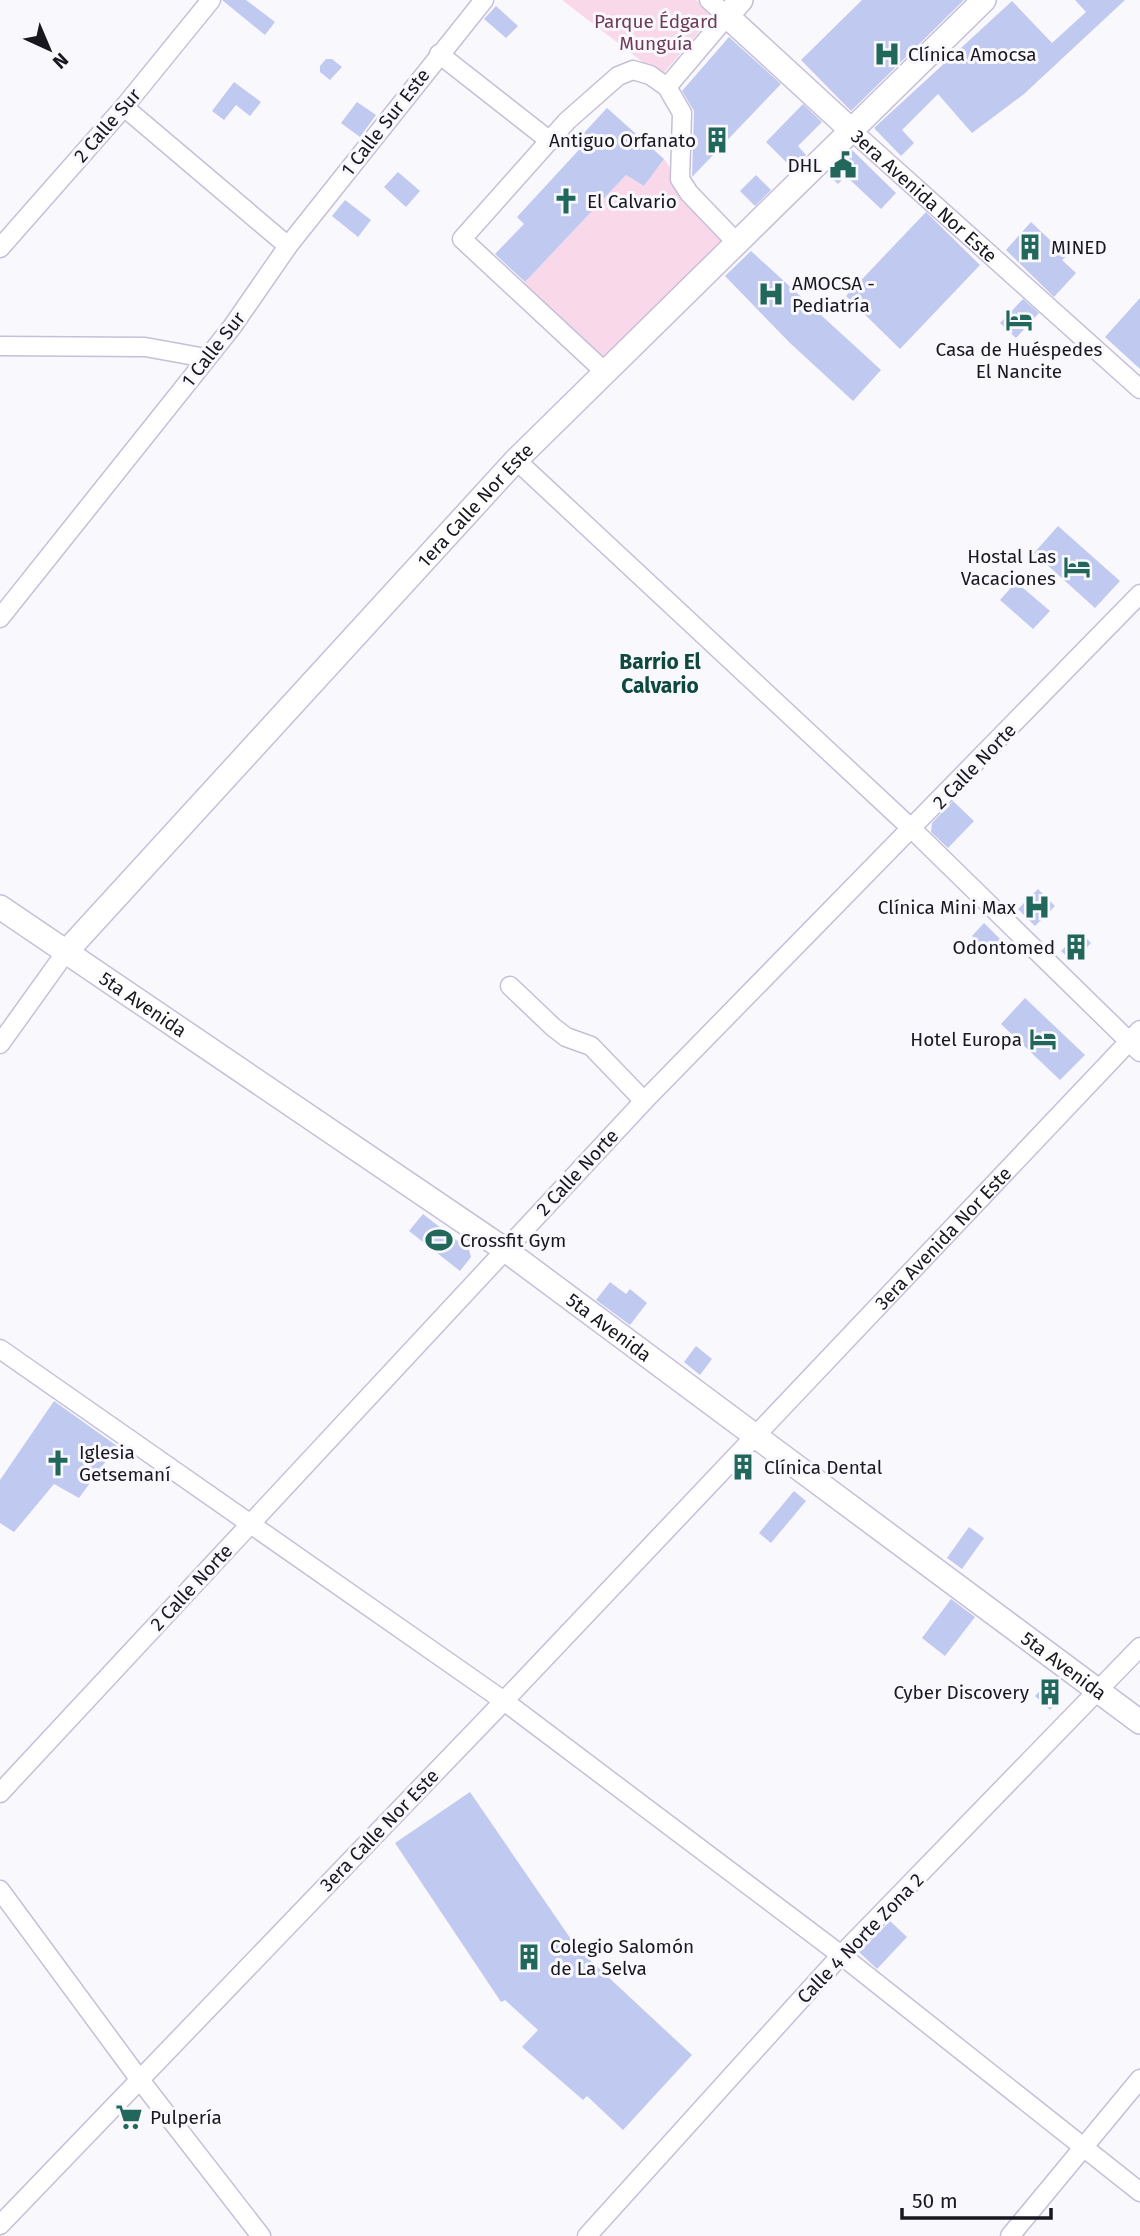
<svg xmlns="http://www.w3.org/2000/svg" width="1140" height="2236" viewBox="0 0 1140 2236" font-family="'Fira Sans',sans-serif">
<rect width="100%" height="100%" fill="#f9f8fd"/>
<!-- park -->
<path fill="#f9d9e9" d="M562 0H696L710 12V19L661 76Z
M664 159 723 242 603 361 523 284 626 175 644 186Z"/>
<!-- building -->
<path fill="#c0c9f0" d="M222 0H246L275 22 265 35Z
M862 0H964L851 111 801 60Z
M1075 0H1125L1024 94 972 133 938 94 902 130 914 143 901 156 874 128 1012 1 1052 43 1086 12Z
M496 6 518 26 506 38 484 19Z
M729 37 781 84 692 177 694 111 682 91Z
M326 59H332L342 67 330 80 320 72V66Z
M234 82 261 102 250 116 236 105 224 120 212 111Z
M357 102 376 115 360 137 341 123Z
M803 104 822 122 798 146 806 155 793 169 766 142Z
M607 108 664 159 644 186 626 175 525 282 495 254 524 224 517 217 588 140 582 135Z
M852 150 896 193 881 209 846 176 838 184 827 174Z
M398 172 420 191 406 207 384 187Z
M756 175 771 190 755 206 740 191Z
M345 200 371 220 358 237 332 216Z
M926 212 980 265 900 349 846 296Z
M1031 222 1067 256 1062 260 1076 273 1054 297 1006 250Z
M751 251 881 370 853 401 790 343 725 276Z
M1140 298V369L1105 337Z
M1023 299 1039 313 1016 338 1000 323Z
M1058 526 1120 581 1095 608 1034 553Z
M1016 582 1050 611 1033 629 1000 600Z
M953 801 974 821 948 848 931 832 932 823Z
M1038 889 1055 906 1035 926 1018 909Z
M984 923 1005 944 993 956 972 936Z
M1080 932 1091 943 1073 962 1061 951Z
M1025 998 1085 1055 1060 1080 1001 1024Z
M423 1214 469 1250 471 1257 460 1271 409 1231Z
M610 1282 626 1294 630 1289 647 1303 630 1325 596 1300Z
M696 1346 712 1359 700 1375 684 1362Z
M54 1401 117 1446 79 1498 54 1484 14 1532 0 1523V1480Z
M794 1491 806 1501 771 1543 759 1533Z
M969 1527 984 1538 962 1569 947 1558Z
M951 1599 975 1617 945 1656 922 1638Z
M1051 1679 1060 1687 1061 1698 1050 1710 1035 1696Z
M470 1792 577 1948 692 2055 623 2130 587 2096 583 2100 522 2047 538 2030 505 2000 501 2002 395 1843Z
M890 1921 907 1937 877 1969 859 1952Z"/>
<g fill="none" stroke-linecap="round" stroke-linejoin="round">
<!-- minor casing -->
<g stroke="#c6bfd8" stroke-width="21">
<g id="minor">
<path d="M439 54 550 141"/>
<path d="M667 87 727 16 709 0"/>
<path d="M124 107 288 246"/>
<path id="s1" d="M850 129 1140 389"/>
<path d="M0 248 124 107 211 0"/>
<path d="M0 346 145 347 206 358"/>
<path d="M605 372 462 239 567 121 618 76 633 70 650 75 667 87 682 113 680 179 689 193 736 242"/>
<path d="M516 460 913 830 1140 1052"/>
<path d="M0 618 232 327 288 246 484 0"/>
<path d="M510 986 553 1027 566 1037 591 1046 644 1101"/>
<path d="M0 1044 66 952"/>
<path d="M0 1349 504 1701 841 1955 1140 2192"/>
<path d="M0 1793 644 1101 1140 594"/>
<path d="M0 1890 140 2080 261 2236"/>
<path id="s2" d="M0 2225 504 1701 1140 1030"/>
<path d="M587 2236 841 1955 1140 1647"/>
<path d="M1010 2236 1140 2079"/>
</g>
</g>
<!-- tertiary casing -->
<g stroke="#c6bfd8" stroke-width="26">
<g id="tertiary">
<path d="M741 0 727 16 850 129"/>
<path id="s3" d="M0 907 504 1249 1140 1722"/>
<path id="s4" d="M66 952 516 460 984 0"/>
</g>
</g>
<!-- minor -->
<use href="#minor" stroke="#fff" stroke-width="18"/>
<!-- tertiary -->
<use href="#tertiary" stroke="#fff" stroke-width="23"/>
</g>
<!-- icons -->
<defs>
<g id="hospital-bare" transform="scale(2.1)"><path d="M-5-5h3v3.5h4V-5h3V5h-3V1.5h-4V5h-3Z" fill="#21675b" stroke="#f9f8fd" stroke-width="2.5" paint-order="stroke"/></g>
<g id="building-bare" transform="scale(2.1)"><path d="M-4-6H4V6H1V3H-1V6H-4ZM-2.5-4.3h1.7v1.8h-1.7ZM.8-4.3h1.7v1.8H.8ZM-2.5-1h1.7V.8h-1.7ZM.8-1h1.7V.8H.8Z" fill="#21675b" stroke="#f9f8fd" stroke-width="2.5" paint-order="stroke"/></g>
<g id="civic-bare" transform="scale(2.1)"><path d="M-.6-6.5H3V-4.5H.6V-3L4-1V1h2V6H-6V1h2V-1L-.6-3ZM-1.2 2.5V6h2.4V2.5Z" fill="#21675b" stroke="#f9f8fd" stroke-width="2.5" paint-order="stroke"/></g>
<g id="church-bare" transform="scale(2.1)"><path d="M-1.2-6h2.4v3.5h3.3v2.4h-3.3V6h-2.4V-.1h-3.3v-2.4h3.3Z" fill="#21675b" stroke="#f9f8fd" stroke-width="2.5" paint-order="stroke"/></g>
<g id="hotel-bare" transform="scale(2.1)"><path d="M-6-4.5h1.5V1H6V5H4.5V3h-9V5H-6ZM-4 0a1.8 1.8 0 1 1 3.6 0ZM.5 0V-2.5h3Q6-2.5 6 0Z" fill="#21675b" stroke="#f9f8fd" stroke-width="2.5" paint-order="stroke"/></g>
<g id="stadium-bare" transform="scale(2.1)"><path d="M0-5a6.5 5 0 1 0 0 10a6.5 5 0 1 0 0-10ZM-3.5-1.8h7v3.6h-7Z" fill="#21675b" stroke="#f9f8fd" stroke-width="2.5" paint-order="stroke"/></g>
<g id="supermarket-bare" transform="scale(2.1)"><path d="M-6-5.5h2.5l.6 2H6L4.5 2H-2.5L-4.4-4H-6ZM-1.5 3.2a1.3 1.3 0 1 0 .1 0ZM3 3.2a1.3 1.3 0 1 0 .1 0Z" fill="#21675b" stroke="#f9f8fd" stroke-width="2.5" paint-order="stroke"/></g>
</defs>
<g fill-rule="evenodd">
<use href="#hospital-bare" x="887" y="54"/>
<use href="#building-bare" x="717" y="140"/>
<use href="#civic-bare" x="843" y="165"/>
<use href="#church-bare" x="566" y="201"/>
<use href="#building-bare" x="1030" y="247"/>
<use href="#hospital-bare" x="771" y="294"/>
<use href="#hotel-bare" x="1019" y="320"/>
<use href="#hotel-bare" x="1077" y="567"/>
<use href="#hospital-bare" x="1037" y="907"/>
<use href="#building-bare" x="1076" y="947"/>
<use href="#hotel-bare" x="1043" y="1039"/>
<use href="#stadium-bare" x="439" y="1240"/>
<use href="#church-bare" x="58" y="1463"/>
<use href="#building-bare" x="743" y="1467"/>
<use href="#building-bare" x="1050" y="1692"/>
<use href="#building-bare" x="529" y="1957"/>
<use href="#supermarket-bare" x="129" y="2117"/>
</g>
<g text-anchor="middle" stroke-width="6" stroke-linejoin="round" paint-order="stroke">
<!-- park labels -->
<g font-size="19" fill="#703a59" stroke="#f9f8fd">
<text x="656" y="28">Parque Édgard<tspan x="656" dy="22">Munguía</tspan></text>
</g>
<!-- poi labels -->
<g font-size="19" fill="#191720" stroke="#f9f8fd" text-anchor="start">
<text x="908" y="61">Clínica Amocsa</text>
<text x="696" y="147" text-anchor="end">Antiguo Orfanato</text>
<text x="822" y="172" text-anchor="end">DHL</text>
<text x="587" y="208">El Calvario</text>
<text x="1051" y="254">MINED</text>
<text x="792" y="290">AMOCSA -<tspan x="792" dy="22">Pediatría</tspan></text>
<text x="1019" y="356" text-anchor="middle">Casa de Huéspedes<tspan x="1019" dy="22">El Nancite</tspan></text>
<text x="1056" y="563" text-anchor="end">Hostal Las<tspan x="1056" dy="22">Vacaciones</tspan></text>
<text x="1016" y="914" text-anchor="end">Clínica Mini Max</text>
<text x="1055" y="954" text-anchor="end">Odontomed</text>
<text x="1022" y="1046" text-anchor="end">Hotel Europa</text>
<text x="460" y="1247">Crossfit Gym</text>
<text x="79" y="1459">Iglesia<tspan x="79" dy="22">Getsemaní</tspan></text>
<text x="764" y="1474">Clínica Dental</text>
<text x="1029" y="1699" text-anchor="end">Cyber Discovery</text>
<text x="550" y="1953">Colegio Salomón<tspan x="550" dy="22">de La Selva</tspan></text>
<text x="150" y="2124">Pulpería</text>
</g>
<!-- street labels -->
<g font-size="19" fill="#191720" stroke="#f9f8fd">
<text transform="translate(385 122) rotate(-52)" y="7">1 Calle Sur Este</text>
<text transform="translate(107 125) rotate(-49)" y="7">2 Calle Sur</text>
<text dy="7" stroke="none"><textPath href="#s1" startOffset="100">3era Avenida Nor Este</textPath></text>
<text transform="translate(213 349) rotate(-52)" y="7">1 Calle Sur</text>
<text dy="7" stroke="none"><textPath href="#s4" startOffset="606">1era Calle Nor Este</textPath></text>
<text transform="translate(974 766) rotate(-46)" y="7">2 Calle Norte</text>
<text dy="7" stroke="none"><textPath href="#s3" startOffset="173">5ta Avenida</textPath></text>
<text transform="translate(577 1172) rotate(-47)" y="7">2 Calle Norte</text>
<text dy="7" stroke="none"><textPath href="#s2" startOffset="1365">3era Avenida Nor Este</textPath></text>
<text dy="7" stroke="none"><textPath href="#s3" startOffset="740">5ta Avenida</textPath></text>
<text transform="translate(191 1587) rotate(-47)" y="7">2 Calle Norte</text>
<text dy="7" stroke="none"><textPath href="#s3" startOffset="1307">5ta Avenida</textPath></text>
<text transform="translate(379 1830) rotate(-46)" y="7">3era Calle Nor Este</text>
<text transform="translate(860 1938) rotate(-46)" y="7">Calle 4 Norte Zona 2</text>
</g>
<!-- neighbourhood labels -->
<g font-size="21" font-weight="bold" fill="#0e483f" stroke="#f9f8fd">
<text x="660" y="669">Barrio El<tspan x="660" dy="24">Calvario</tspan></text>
</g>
</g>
<!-- north arrow -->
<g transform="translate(49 49) rotate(136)" stroke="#f9f8fd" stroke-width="5" paint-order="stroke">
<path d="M0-5L12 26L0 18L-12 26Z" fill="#191720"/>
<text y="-10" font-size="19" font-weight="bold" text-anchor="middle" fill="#191720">N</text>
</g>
<!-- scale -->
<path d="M902 2208v10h149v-10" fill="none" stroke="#191720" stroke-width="3.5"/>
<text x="912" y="2208" font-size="21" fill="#191720" stroke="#f9f8fd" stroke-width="5" paint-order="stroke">50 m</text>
</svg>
